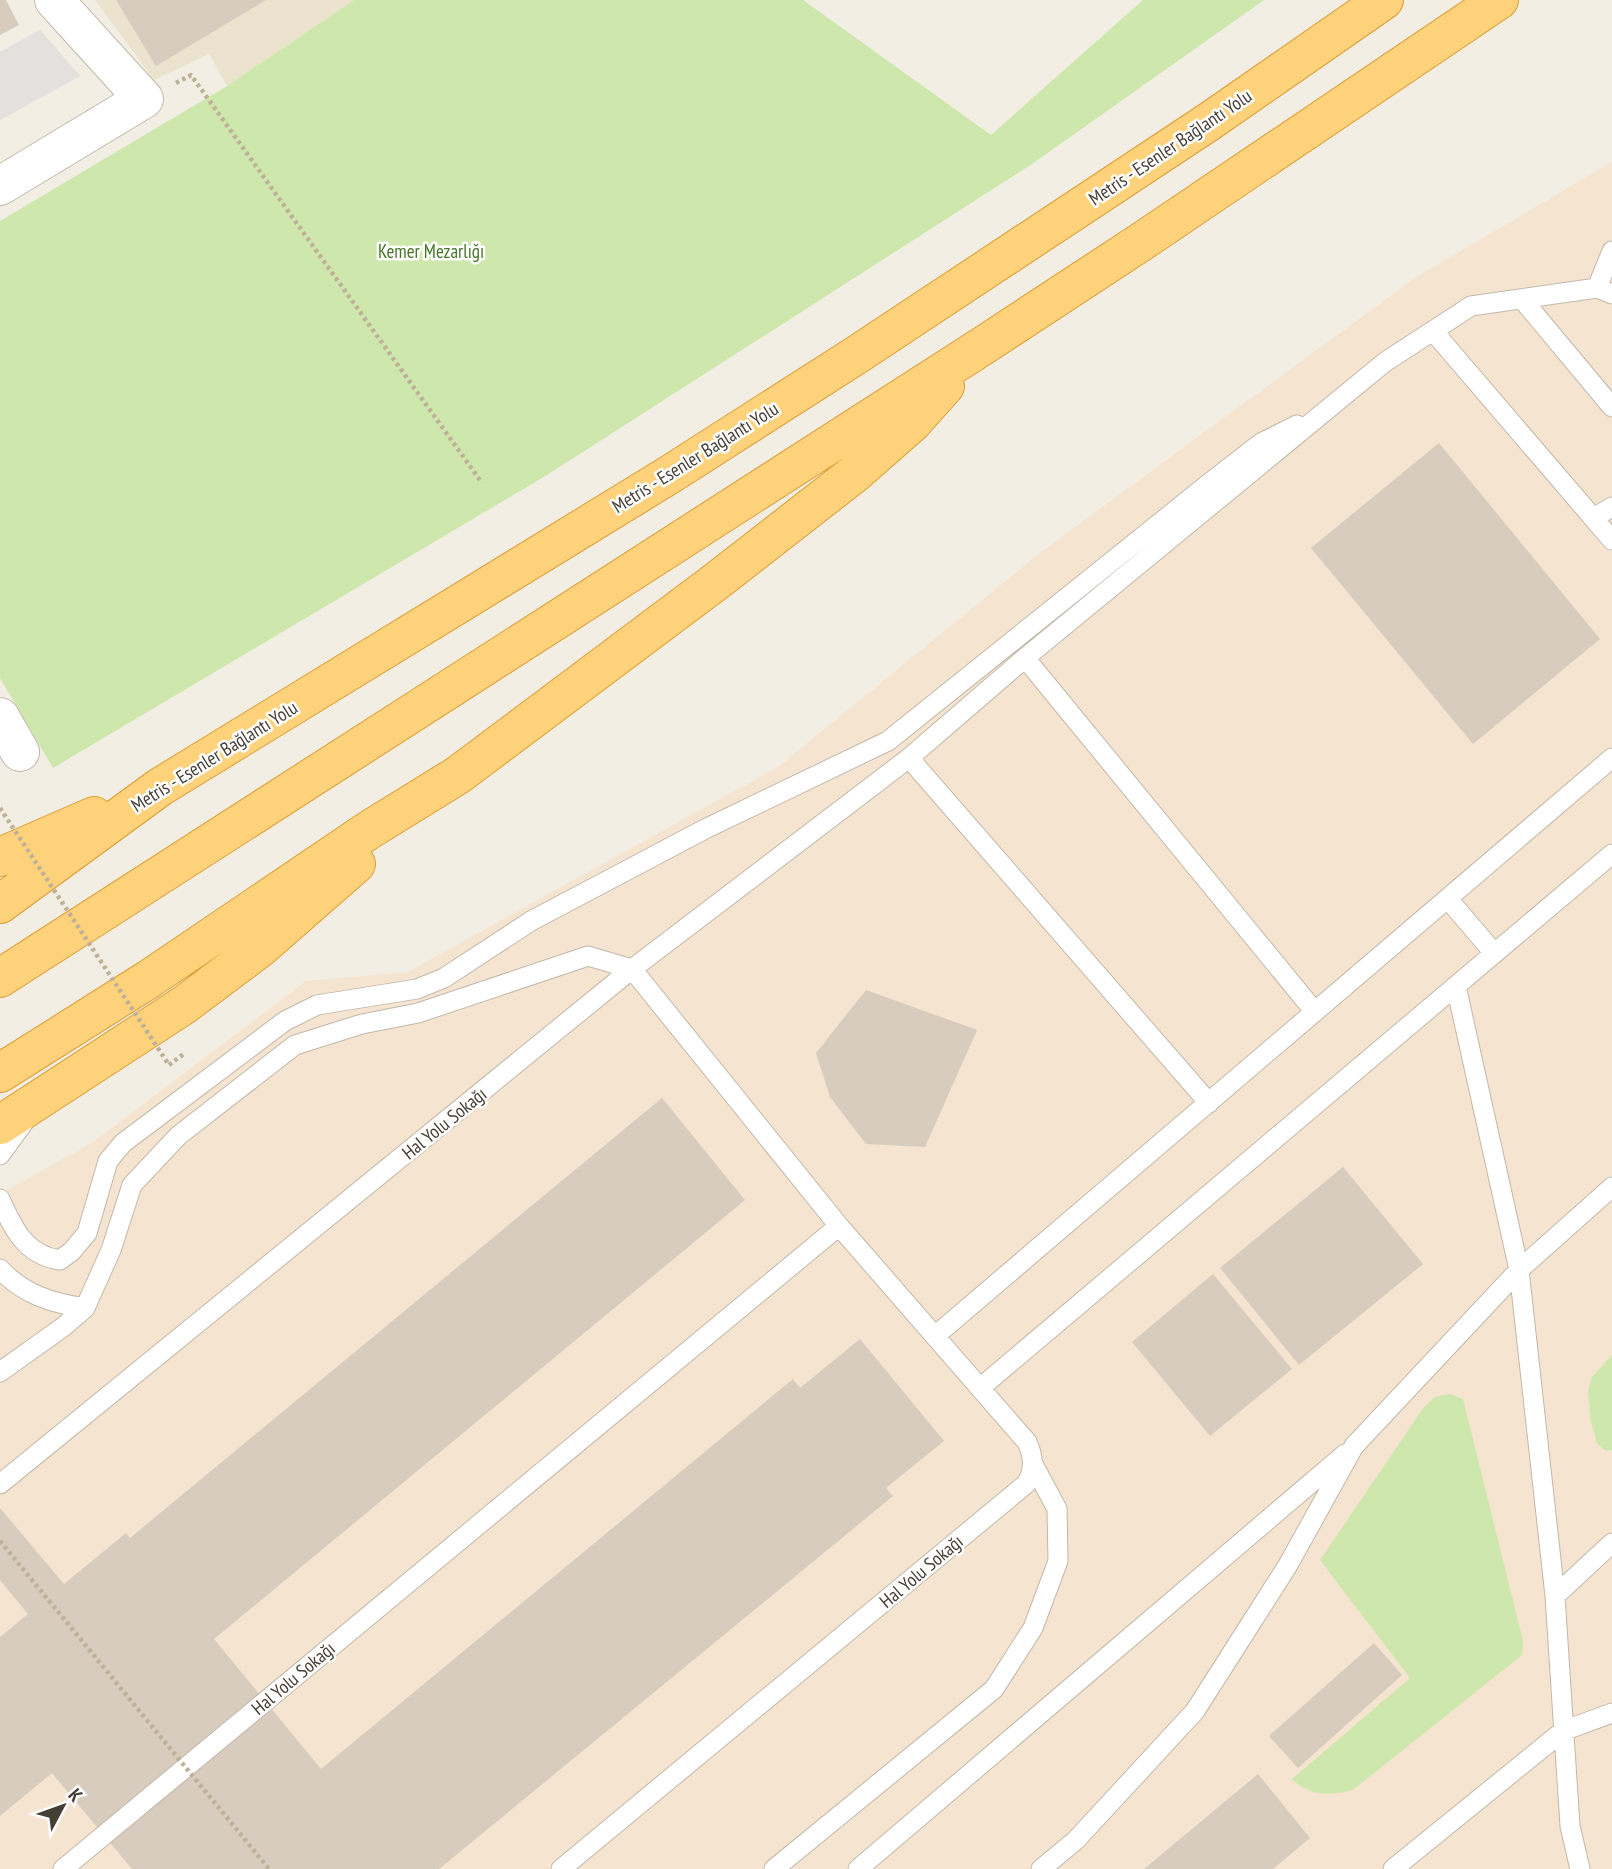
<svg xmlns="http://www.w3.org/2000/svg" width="1612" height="1869" viewBox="0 0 1612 1869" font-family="'PT Sans Narrow',sans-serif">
<rect width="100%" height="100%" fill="#f2eee4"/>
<!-- commercial -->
<path fill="#f5e4cf" d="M1612 162V1869H0V1194L95 1141 306 981 408 972 778 767 1045 549 1415 278Z"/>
<!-- education -->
<path fill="#ece3ce" d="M95 0H354L227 86 209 54 154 80Z"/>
<!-- green -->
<path fill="#cee7ad" d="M354 0H803L991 135 1143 0H1264L1032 164 547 475 53 768 0 678V221L227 86Z
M1612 1355V1450L1606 1451 1597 1443 1591 1422 1588 1392 1592 1377Z
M1450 1394 1463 1399 1523 1641 1522 1655 1354 1789C1332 1797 1309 1796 1292 1779L1410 1678 1320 1560 1424 1407 1435 1397Z"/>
<!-- parking -->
<path fill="#e3e0dd" d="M40 30 80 76 0 120V52Z"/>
<!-- building -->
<path fill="#d7ccbd" d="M0 0H6L19 25 0 35Z
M116 0H266L156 66Z
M1439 443 1600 639 1473 744 1311 548Z
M866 990 977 1030 925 1147 866 1144 830 1097 816 1053Z
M662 1098 745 1200 214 1639 265 1701 321 1769 793 1379 800 1388 860 1339 944 1441 886 1488 893 1496 439 1869H132L52 1773 0 1816V1637L28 1614 0 1580V1508L64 1584 126 1533 130 1538Z
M1343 1167 1423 1264 1299 1365 1220 1268Z
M1213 1274 1292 1369 1210 1436 1132 1342Z
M1374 1643 1402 1675 1298 1768 1269 1736Z
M1258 1774 1310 1838 1273 1869H1144Z"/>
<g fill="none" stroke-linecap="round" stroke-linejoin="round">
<!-- service casing -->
<g stroke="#c1b8aa" stroke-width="21">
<path id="service" d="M1597 288 1612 251
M1522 299 1612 407
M1433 331 1612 540
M1593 518 1612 507
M1025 658 1315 1012
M909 758 1209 1103
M1448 899 1494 953
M1456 986 1519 1270 1555 1596 1570 1826 1580 1869
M0 1155 24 1122
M0 1199C13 1228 25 1255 60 1260L72 1251 87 1233 108 1161 123 1143 285 1021 317 1005 417 989 444 978 531 921 705 829 888 741 1207 485 1261 443 1297 425
M0 1269C23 1294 51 1303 85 1308
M935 1336 1612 758
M0 1372 63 1327 85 1308 111 1250 132 1185 178 1136 295 1045 362 1024 418 1013 588 956 632 969
M980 1388 1612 854
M0 1484 632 969 909 758 1025 658 1385 362 1471 306 1597 288 1612 294
M1555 1596 1612 1543
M63 1869 839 1226
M561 1869 1026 1484C1035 1470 1034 1457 1027 1442L839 1226 632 969
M774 1869 994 1689 1033 1628 1058 1561 1057 1509 1033 1464
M858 1869 1345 1454
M1041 1869 1076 1840 1195 1711 1288 1565 1354 1446 1519 1270 1612 1187
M1393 1869 1563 1731 1612 1713"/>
</g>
<!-- minor casing -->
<g stroke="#c1b8aa" stroke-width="40">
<path id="minor" d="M0 186 144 99 54 0
M0 717 20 752"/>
</g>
<!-- trunk casing -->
<g stroke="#dd9c33" stroke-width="40">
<path id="trunk" d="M0 857 94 816
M0 904 160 787 669 475 858 354 1210 121 1384 0
M0 978 981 347 1144 240 1499 0
M0 1073 149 979 369 830 458 775 714 583 854 474 912 423 945 386
M0 1125 184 1005 260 948 356 864"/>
</g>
<!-- path -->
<path stroke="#bfb198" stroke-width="4.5" stroke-dasharray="3.5 3.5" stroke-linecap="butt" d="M176 83 191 75 482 483
M169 1065 185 1053"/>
<!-- service -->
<use href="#service" stroke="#fff" stroke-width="19"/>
<!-- minor -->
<use href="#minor" stroke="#fff" stroke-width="38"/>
<!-- trunk -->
<use href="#trunk" stroke="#fed27a" stroke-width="38"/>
<!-- path-bridge -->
<path stroke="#bfb198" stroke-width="4.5" stroke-dasharray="3.5 3.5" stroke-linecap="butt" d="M0 808 169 1065
M0 1541 269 1869"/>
</g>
<g text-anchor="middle" stroke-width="5" stroke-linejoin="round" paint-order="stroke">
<!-- street labels -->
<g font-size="19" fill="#443e34" stroke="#fff">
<text transform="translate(1170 147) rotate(-34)" y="7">Metris - Esenler Bağlantı Yolu</text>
<text transform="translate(695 457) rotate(-32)" y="7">Metris - Esenler Bağlantı Yolu</text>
<text transform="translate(214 756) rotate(-32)" y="7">Metris - Esenler Bağlantı Yolu</text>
<text transform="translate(444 1123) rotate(-39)" y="7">Hal Yolu Sokağı</text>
<text transform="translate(921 1571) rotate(-40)" y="7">Hal Yolu Sokağı</text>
<text transform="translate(293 1678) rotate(-40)" y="7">Hal Yolu Sokağı</text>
</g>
<!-- park labels -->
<g font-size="19" fill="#477628" stroke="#fff">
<text x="431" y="258">Kemer Mezarlığı</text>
</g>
</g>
<!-- north arrow -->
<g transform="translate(63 1806) rotate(49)" stroke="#ffffff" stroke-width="5" paint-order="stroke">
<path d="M0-5L12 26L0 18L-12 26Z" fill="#443e34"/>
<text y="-10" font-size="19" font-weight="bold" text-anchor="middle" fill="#443e34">K</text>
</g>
</svg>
